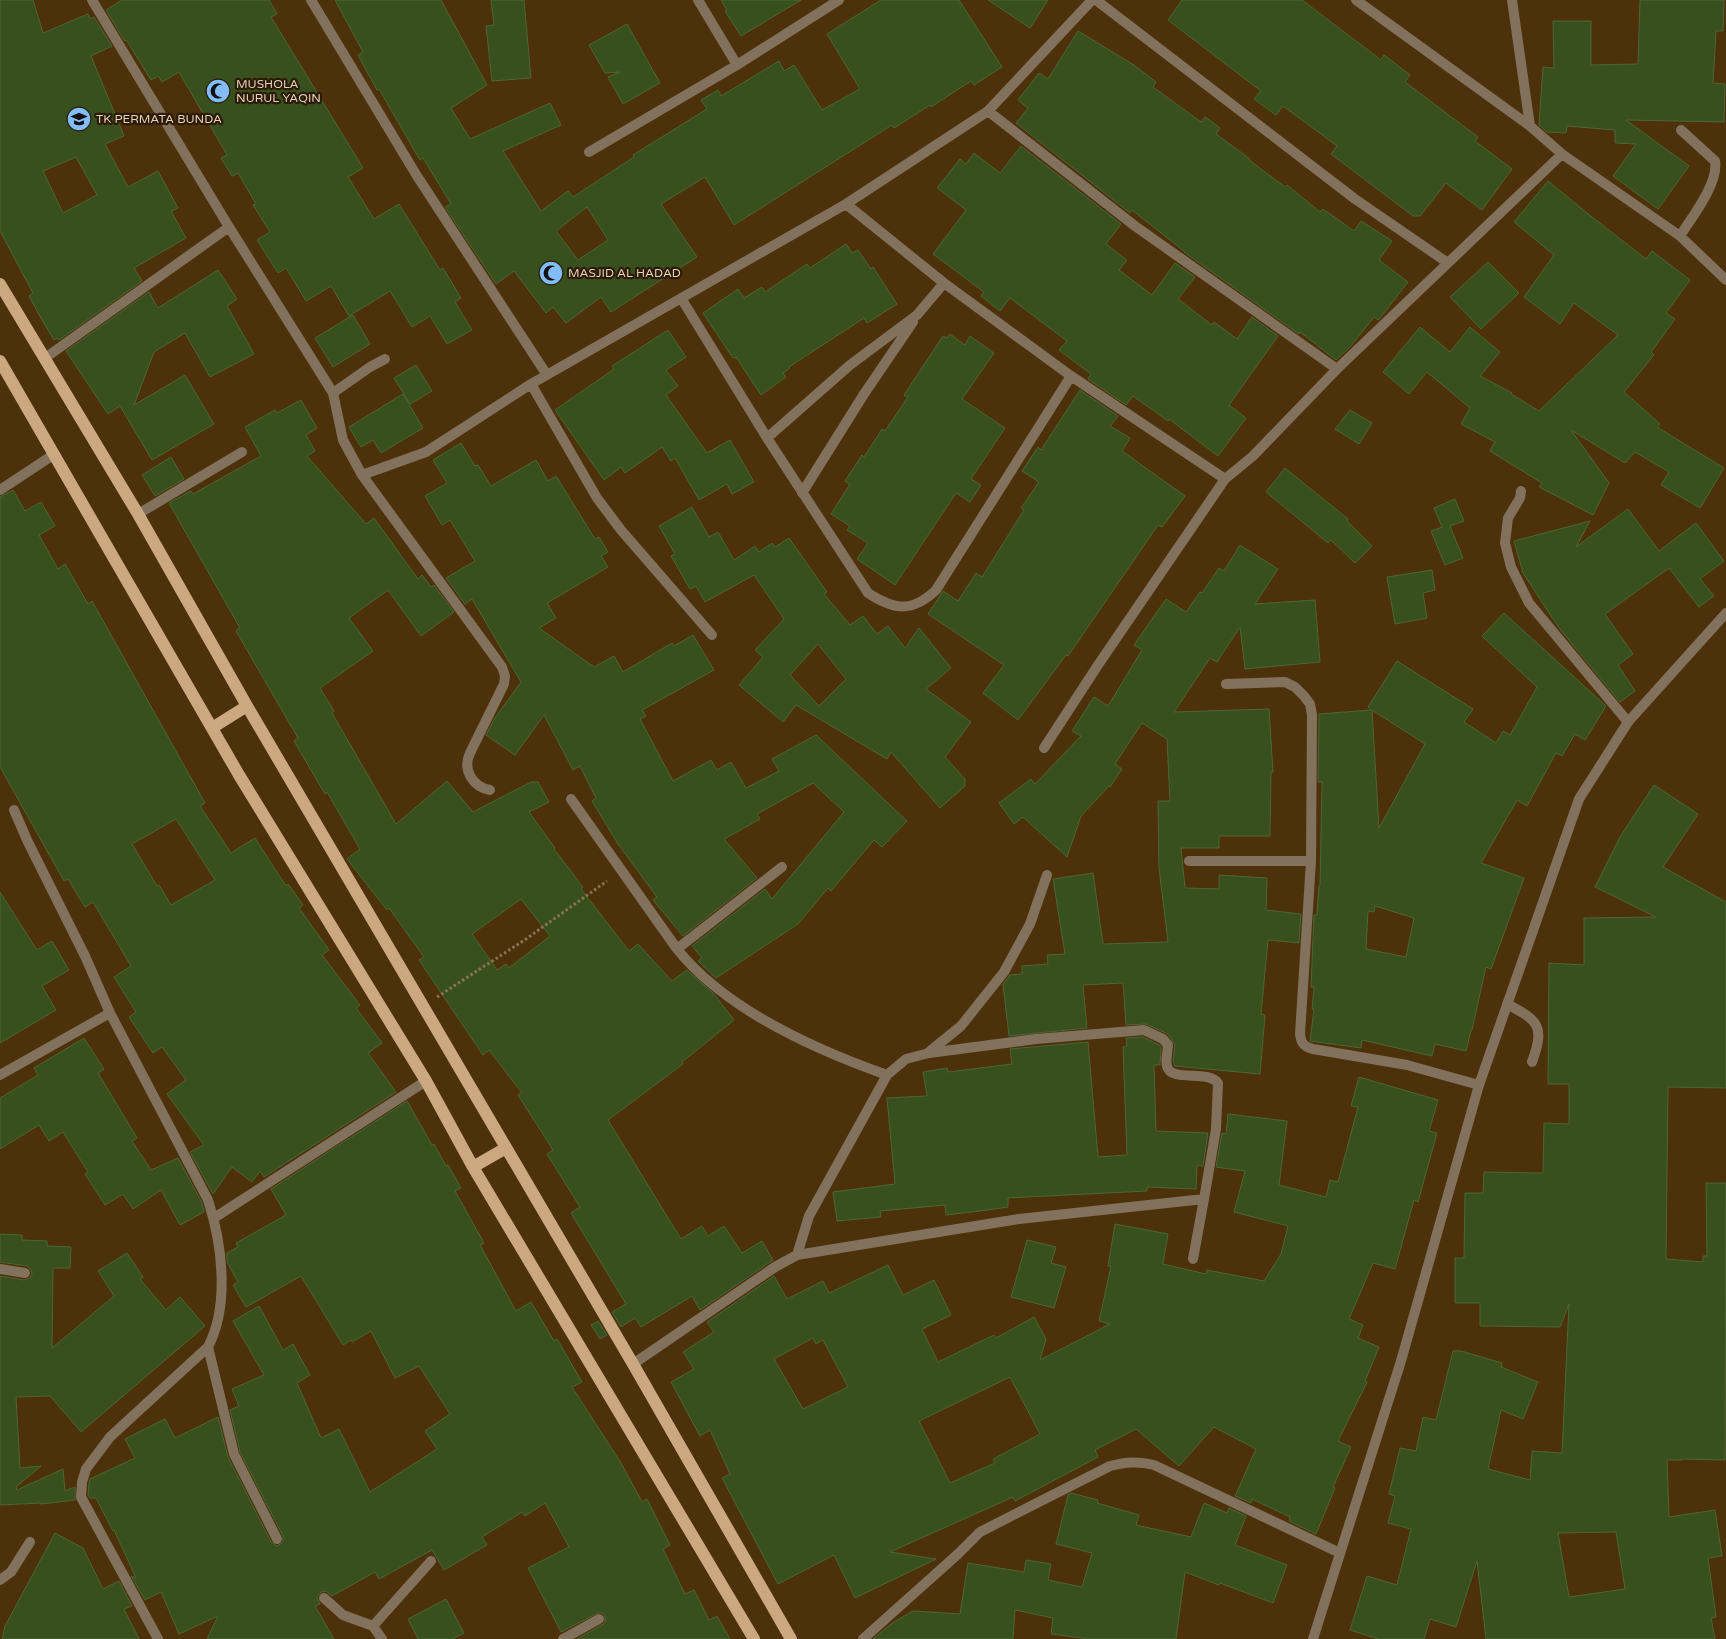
<svg xmlns="http://www.w3.org/2000/svg" width="1726" height="1639" viewBox="0 0 1726 1639" font-family="'Varela Round',sans-serif">
<rect width="100%" height="100%" fill="#4c310b"/>
<!-- building -->
<path fill="#38501e" stroke="#4d6634" fill-rule="evenodd" d="M0 0H33L43 33 88 14 90 19 94 17 112 46 91 56 124 136 105 144 128 187 158 171 178 208 171 211 186 238 134 268 142 281 59 340 57 338 54 340 42 320 29 296 33 293 0 231ZM76 157 97 195 63 213 43 171Z
M122 0H269L277 14 271 17 363 168 348 177 374 219 399 204 440 270 443 268 461 298 455 302 472 330 447 344 430 316 412 327 390 291 349 316 331 286 306 301 286 268 278 273 257 240 270 232 253 205 256 204 238 173 232 176 221 158 227 155 179 72 162 82 158 76 151 80 127 41 124 40 106 10Z
M335 0H441L487 85 451 108 470 139 550 103 561 125 503 151 541 211 568 191 573 197 634 157 633 155 707 109 701 100 718 90 721 96 779 61 784 71 794 65 822 110 860 89 827 34 881 0H959L1002 67 974 85 971 81 931 107 930 105 894 128 892 125 734 225 705 177 661 204 697 257 611 312 601 297 566 323 553 307 546 313 514 271 496 284 445 207 451 204 423 158 420 160 379 89 377 90 358 55 363 52ZM587 207 608 240 578 260 556 231Z
M491 0H524L531 78 492 81 486 26 494 25Z
M721 0H801L741 36 725 11 727 10Z
M988 0H1048L1030 28Z
M1182 0H1302L1381 60 1384 55 1410 75 1405 82 1478 137 1475 141 1512 169 1482 210 1446 183 1420 216H1413L1331 154 1337 146 1283 106 1276 115 1254 99 1261 91 1168 20Z
M1640 0H1724L1723 31H1716L1713 83 1725 84 1724 122 1626 120 1689 166 1658 209 1613 176 1636 144 1615 143V130L1567 126 1566 133 1547 132 1539 125 1543 67 1554 68 1553 21H1591V65L1638 64Z
M627 24 660 83 623 104 608 77 620 72 605 73 589 45Z
M1078 31 1134 65 1156 82 1153 87 1201 122 1205 117 1220 128 1216 134 1250 159 1249 160 1285 187 1287 185 1320 212 1323 209 1354 231 1361 221 1392 241 1379 260 1408 282 1380 318 1378 320 1374 317 1350 347 1336 360 1300 332 1299 334 1184 252V251L1132 210 1130 213 1016 123 1028 108 1018 100 1039 73 1048 79Z
M1021 146 1121 224 1106 244 1127 260 1119 270 1152 295 1175 263 1195 277 1178 299 1212 325 1214 322 1237 339 1252 317 1278 336 1229 405 1246 418 1218 456 1169 419 1168 421 1133 396 1126 405 1088 379 1091 374 1059 350 1067 341 1010 298 1000 311 981 296 984 292 933 254 966 210 937 188 960 159 966 164 974 153 1000 173Z
M1548 181 1592 217 1646 259 1652 251 1690 280 1666 313 1675 319 1651 352 1654 355 1624 392 1660 424 1657 427 1724 468 1700 508 1661 485 1669 472 1635 452 1625 463 1571 430 1609 483 1593 515 1539 487 1542 483 1490 451 1495 442 1461 424 1470 408 1427 372 1409 394 1383 372 1420 327 1450 352 1470 327 1500 352 1480 376 1512 393 1511 394 1539 411 1618 335 1574 303 1560 324 1524 297 1554 255 1514 222Z
M846 244 852 253 858 250 871 269 873 267 897 304 867 323 864 318 789 367 790 368 783 373 786 377 761 395 736 357 733 358 703 313 738 289 744 298 762 287 765 292 807 264 810 268Z
M1488 262 1519 293 1481 329 1450 297Z
M218 270 237 299 227 306 254 354 210 377 185 333 154 352 134 405 185 375 214 424 152 460 120 406 108 414 66 351 149 292 158 308Z
M353 315 370 344 333 367 315 338Z
M668 330 686 357 666 370 678 386 666 395 707 453 730 440 754 482 732 494 727 484 699 500 675 458 671 461 662 447 625 473 621 467 604 480 555 410 614 369 612 366Z
M950 334 965 345 970 336 994 353 962 399 1005 428 971 479 981 485 970 502 956 493 895 585 857 559 868 543 847 530 850 526 831 514 850 484 845 481 862 455 864 457 882 429 885 431 908 397 904 395 943 336 947 338Z
M416 365 432 391 410 404 394 378Z
M1080 390 1118 416 1110 426 1130 438 1122 451 1185 496 1162 527 1158 525 1068 656 1066 655 1018 720 983 693 1004 665 928 614 943 591 958 601 976 573 982 577 1024 510 1021 508 1039 482 1022 471 1038 447 1041 450Z
M403 394 423 428 381 453 373 440 361 447 349 427Z
M301 400 317 428 306 435 315 451 307 456 366 524 374 518 418 579 422 575 431 587 434 585 454 612 421 636 388 590 349 618 373 651 320 688 334 711 332 713 396 824 447 781 473 812 531 782H538L549 802 529 812 555 848 554 849 583 887 581 889 629 951 638 944 672 981 687 970 713 993 734 1020 682 1062 683 1064 608 1120 681 1239 702 1226 708 1236 724 1226 742 1253 762 1241 773 1260 700 1310 692 1296 641 1327 635 1318 621 1327 612 1312 626 1304 571 1213 580 1207 547 1154 553 1150 518 1095 522 1093 489 1050 483 1055 419 960 424 957 389 908 387 910 347 859 360 849 327 792 325 794 294 741 298 738 236 631 240 628 169 503 191 491 193 494 261 456 245 427 275 410 277 413ZM521 899 550 936 509 968 506 964 497 970 472 934Z
M1350 410 1372 423 1359 444 1335 429Z
M461 443 475 466 478 465 491 486 536 460 548 481 556 476 595 539 599 537 608 552 601 556 608 567 547 603 556 618 539 628 594 667 614 656 623 672 672 643 674 646 693 635 714 670 642 710 646 716 640 719 673 781 711 760 717 770 731 762 746 788 779 771 772 759 816 735 907 821 882 847 874 840 831 891 828 888 798 924 716 978 698 961 702 958 692 946 765 889 772 899 844 812 813 783 757 814 760 819 724 839 757 878 683 936 653 900 657 897 618 844 592 801 596 798 580 766 573 770 544 715 515 755 486 735 495 718 521 682 472 599 465 604 446 578 475 561 450 520 442 525 425 496 447 483 433 460Z
M171 457 184 479 155 496 142 475Z
M1285 468 1348 519 1347 521 1372 546 1355 563 1331 540 1328 543 1266 492Z
M13 490 25 511 41 502 55 526 39 535 58 569 65 564 88 604 92 601 205 803 200 806 231 853 255 838 286 886 288 884 303 905 299 908 329 950 322 955 360 1005 356 1008 382 1043 368 1053 396 1092 264 1177 260 1171 252 1182 232 1167 213 1194 190 1152 204 1145 167 1094 186 1080 162 1047 153 1053 129 1017 136 1012 114 977 131 966 93 902 85 907 68 879 64 881 0 767V497ZM176 819 215 880 171 905 159 885 157 886 132 844Z
M1455 499 1464 521 1450 526 1463 558 1445 565 1431 531 1442 527 1434 508Z
M692 507 709 537 718 532 734 560 755 546 759 552 772 543 775 547 789 538 827 592 824 594 850 625 863 616 877 634 888 626 905 648 919 628 951 668 926 689 971 722 945 757 965 779V786L940 808 891 752 887 759 796 705 783 722 739 685 763 657 755 650 784 619 754 575 705 602 696 586 690 589 671 556 675 554 659 526ZM818 644 846 679 819 706 790 675Z
M1628 509 1659 551 1696 523 1724 561 1700 579 1714 596 1699 607 1669 568 1605 614 1633 654 1618 665 1635 691 1620 702 1559 628 1523 573 1514 541 1590 521 1576 547Z
M1240 545 1278 569 1255 604 1315 600 1320 662 1245 669 1240 627 1217 662 1210 658 1174 712 1269 709 1273 772H1271L1270 836H1219V848H1181L1185 888 1219 889V875L1267 878 1266 910 1301 914 1299 943 1268 940 1261 1014 1265 1015 1260 1074 1175 1066 1173 1061 1175 1045 1168 1034 1146 1024 1126 1025 1123 983 1083 985 1087 1028 1009 1036 1003 984 1010 975 1022 974V966L1048 964 1047 955 1065 954 1053 879 1093 873 1103 944 1168 942 1159 868 1158 801H1170L1167 739 1142 723 1115 764 1122 769 1110 787 1109 786 1081 816 1067 857 1023 817 1014 824 999 803 1031 779 1035 784 1081 736 1072 731 1094 697 1108 706 1142 650 1134 645 1166 599 1186 612 1200 592 1202 593 1219 568 1224 571Z
M1432 570 1435 590 1423 593 1427 618 1395 624 1387 577Z
M1504 613 1606 706 1585 740 1575 734 1562 756 1556 753 1527 806 1517 800 1481 863 1524 878 1491 969 1486 967 1472 1030H1471L1466 1051 1435 1044 1432 1056 1362 1040 1361 1048 1310 1041 1314 1009H1312L1314 987H1311L1314 915H1317V913L1319 886H1320L1322 782H1318L1319 714 1371 710 1368 707 1397 661 1473 709 1464 722 1496 743 1503 731 1510 735 1537 687 1482 636ZM1372 710 1425 744 1379 828ZM1375 906 1414 918 1406 957 1366 949 1368 911 1374 912Z
M1654 785 1698 814 1663 867 1726 902V1088L1668 1087 1666 1259 1703 1262V1256H1707L1706 1183H1726L1725 1460 1682 1459V1460H1667L1669 1517 1715 1510 1722 1556 1708 1558 1716 1617 1711 1618 1715 1639H1486L1477 1561 1456 1627 1430 1619 1424 1639H1378L1350 1630 1367 1576 1397 1585 1411 1529 1388 1523 1395 1496 1389 1494 1400 1448 1416 1451 1423 1417 1436 1420 1453 1351H1461L1502 1363 1501 1367 1538 1382 1523 1419 1501 1410 1488 1469 1530 1480 1532 1451 1562 1453 1569 1304 1560 1327 1480 1326V1303H1455V1258H1464L1465 1193H1483L1484 1172 1543 1173 1544 1123 1569 1124V1084H1548L1549 963 1584 965V918L1656 917 1595 887 1620 837ZM1616 1532 1625 1589 1569 1597 1558 1533Z
M0 892 37 950 52 941 69 970 42 986 56 1010 0 1043Z
M1143 1037 1159 1045 1161 1047 1160 1065H1154L1156 1131 1208 1133 1203 1166 1197 1165 1196 1189 1147 1187V1191L1008 1198V1207L980 1211 946 1215 945 1205 880 1211 881 1217 837 1221 833 1192 895 1184 887 1098 927 1096 923 1072 947 1068 948 1072 1012 1064 1010 1049 1088 1042 1098 1157 1127 1155 1123 1047 1127 1046 1126 1038Z
M84 1038 104 1069 98 1073 137 1138 132 1141 151 1170 178 1158 202 1203 204 1212 180 1225 161 1190 133 1209 123 1194 105 1205 85 1174 88 1172 63 1132 49 1141 39 1125 0 1149V1098L38 1075 34 1068Z
M1359 1077 1438 1100 1429 1131 1437 1133 1418 1202 1414 1200 1395 1269 1373 1263 1349 1319 1363 1325 1358 1338 1379 1347 1365 1381 1367 1382 1338 1441 1351 1447 1333 1487 1335 1488 1316 1534 1289 1521 1290 1517 1252 1499 1251 1503 1235 1496 1256 1449 1214 1427 1179 1466 1136 1429 1095 1450 1098 1457 1015 1501 1013 1497 890 1552 936 1559 855 1598 834 1555 778 1584 722 1478 730 1474 710 1430 700 1436 671 1382 694 1369 683 1352 714 1332 707 1322 774 1276 787 1299 823 1281 829 1293 888 1265 903 1295 934 1280 951 1315 922 1329 938 1362 994 1335 996 1338 1034 1317 1046 1339 1040 1360 1110 1324 1099 1321 1111 1266H1108L1115 1224 1168 1234 1163 1264 1206 1274 1207 1270 1264 1281 1281 1254 1288 1226 1234 1212 1245 1171 1216 1167 1222 1133 1226 1134 1228 1114 1287 1121 1279 1185 1326 1197 1330 1180 1338 1182 1358 1107 1351 1106ZM813 1338 816 1344 823 1340 848 1387 803 1409 774 1359ZM1010 1377 1040 1434 993 1459 995 1463 950 1483 919 1421Z
M407 1101 432 1145 434 1144 446 1166 448 1165 461 1188 455 1191 484 1243 480 1245 516 1311 531 1302 554 1341 557 1339 582 1382 572 1387 621 1463 642 1502 647 1499 670 1545 663 1549 685 1594 694 1590 709 1620 717 1616 730 1639H577L605 1623V1616L600 1612 561 1632 528 1568 569 1547 545 1503 525 1516 522 1512 482 1537 487 1545 444 1570 432 1550 379 1579 375 1572 332 1596 326 1591 321 1592 317 1597 320 1604 315 1606 334 1639H207L218 1616 179 1634 161 1592 145 1600 131 1576 136 1578 114 1530 113 1531 96 1498H90L88 1495 89 1483 90 1479 135 1458 125 1439 165 1419 175 1438 218 1417 228 1457 271 1542 277 1546 283 1542V1536L240 1452 230 1410 239 1406 232 1389 264 1375 233 1321 259 1306 283 1350 293 1344 310 1375 297 1383 321 1438 339 1429 370 1492 437 1449 425 1431 450 1414 419 1366 395 1378 371 1331 352 1342 351 1340 343 1345 301 1276 246 1307 233 1285 238 1282 227 1262V1253L238 1247 236 1243 286 1215 271 1189Z
M0 1234 22 1235V1240L47 1241V1246L71 1247 70 1268H53L52 1348 114 1296 98 1271 127 1253 143 1277 140 1279 166 1310 180 1297 205 1326 81 1432 50 1396 16 1397 20 1468 41 1466 16 1487 17 1490 63 1469 65 1491 75 1487V1500L41 1504V1503L0 1505V1276L24 1280 30 1278 32 1274 31 1270 27 1266 0 1262Z
M1027 1240 1056 1247 1051 1263 1066 1267 1054 1308 1011 1297Z
M598 1321 607 1335 600 1339 591 1325Z
M1071 1493 1098 1500 1097 1503 1139 1515 1136 1525 1191 1537 1204 1503 1227 1513 1229 1508 1246 1516 1235 1545 1287 1565 1273 1603 1220 1583 1219 1585 1185 1572 1176 1639H1090L1051 1634 1053 1618 1015 1610 1013 1639H873L891 1624 913 1611 960 1614 968 1563 1024 1572 1026 1560 1051 1564 1048 1580 1082 1587 1092 1553 1056 1544 1068 1495Z
M55 1533 83 1548 103 1589 119 1581 132 1606 124 1609 139 1639H2L5 1626Z
M446 1599 464 1633 452 1639H418L408 1619Z"/>
<g fill="none" stroke-linecap="round" stroke-linejoin="round">
<!-- path -->
<path stroke="#8c7353" stroke-width="3" stroke-dasharray="2.5 2.5" stroke-linecap="butt" d="M437 997 526 939 607 881"/>
<!-- service -->
<path stroke="#82715d" stroke-width="10" d="M138 514 242 452
M1507 1004C1539 1021 1545 1026 1532 1062"/>
<!-- minor -->
<path stroke="#82715d" stroke-width="10" d="M311 0 417 176 547 375
M698 0 737 65
M1096 0 1355 199 1448 263
M1356 0 1530 126 1562 154 1680 236 1726 280
M1512 0 1530 126
M988 111 1135 226 1337 369
M589 152 737 65 839 0
M846 204 944 283 1071 376 1225 479
M229 227 333 393 343 440 362 475 502 667 505 676 504 684 470 753C462 770 473 787 490 790
M1680 236C1692 217 1719 183 1715 161L1681 130
M944 283 917 315 850 365 767 438 868 593C894 610 912 613 936 590L1071 376
M681 298 767 438
M45 358 229 227 92 0
M531 384 597 498 621 530 712 635
M333 393 370 367 385 359
M362 475 426 452 531 384 846 204 988 111 1092 0
M0 490 53 455
M1521 491 1520 498 1508 518 1505 543 1511 567 1529 603 1628 722
M802 493 864 394 913 322
M1226 684 1285 682 1295 687 1304 696 1310 704 1312 715 1311 861 1300 1034C1301 1043 1304 1047 1313 1049L1407 1065 1479 1085
M1044 748 1098 665 1225 479 1253 456 1337 369 1562 154
M571 799 677 949C725 1009 816 1050 887 1075
M14 810 27 840 85 956 110 1013 208 1200C222 1243 230 1305 208 1347L110 1437 86 1469 82 1482 81 1497 158 1639
M1189 861H1311
M677 949 782 867
M929 1052 961 1026 1004 972 1030 924 1047 875
M0 1075 110 1013
M214 1218 426 1081
M1193 1259 1204 1199
M0 1269 25 1273
M208 1347 234 1454 277 1539
M633 1364 775 1267 797 1255 1019 1219 1204 1199 1216 1129 1218 1083C1207 1069 1171 1083 1167 1066 1165 1060 1168 1051 1168 1045L1163 1039 1144 1030 1036 1039 929 1053 906 1059 887 1075 809 1216 797 1255
M0 1580 11 1572 30 1542
M324 1598 343 1615 373 1626 382 1639
M373 1626 431 1561
M563 1639 599 1619
M863 1639 958 1554 980 1532 1110 1466C1126 1462 1138 1461 1154 1465L1340 1553"/>
<!-- tertiary -->
<path stroke="#82715d" stroke-width="10" d="M1313 1639 1401 1361 1479 1085 1579 799 1628 722 1726 613"/>
<!-- primary -->
<path stroke="#cba87f" stroke-width="12" d="M0 284 138 514 247 706 633 1364 791 1639
M0 361 239 775 426 1081 473 1167 754 1639
M212 728 247 706
M473 1167 506 1148"/>
</g>
<!-- icons -->
<defs>
<g id="mosque-disc" transform="scale(1.25)"><circle r="9.5" fill="#82bcfa" stroke="#2b1b07"/><path d="M3.5-4.9A6 6 0 1 0 3.5 4.9A5 5 0 1 1 3.5-4.9Z" fill="#111"/></g>
<g id="school-disc" transform="scale(1.25)"><circle r="9.5" fill="#82bcfa" stroke="#2b1b07"/><path d="M0-5L7-2L0 1L-7-2ZM-4 1L0 2.5L4 1V4Q0 6-4 4Z" fill="#111"/></g>
</defs>
<g fill-rule="evenodd">
<use href="#mosque-disc" x="218" y="91"/>
<use href="#school-disc" x="79" y="119"/>
<use href="#mosque-disc" x="551" y="273"/>
</g>
<g text-anchor="middle" stroke-width="4.5" stroke-linejoin="round" paint-order="stroke">
<!-- poi labels -->
<g font-size="12" fill="#e8d2ba" stroke="#2b1b07" text-anchor="start">
<text x="236" y="88">MUSHOLA<tspan x="236" dy="14">NURUL YAQIN</tspan></text>
<text x="96" y="123">TK PERMATA BUNDA</text>
<text x="568" y="277">MASJID AL HADAD</text>
</g>
</g>
</svg>
